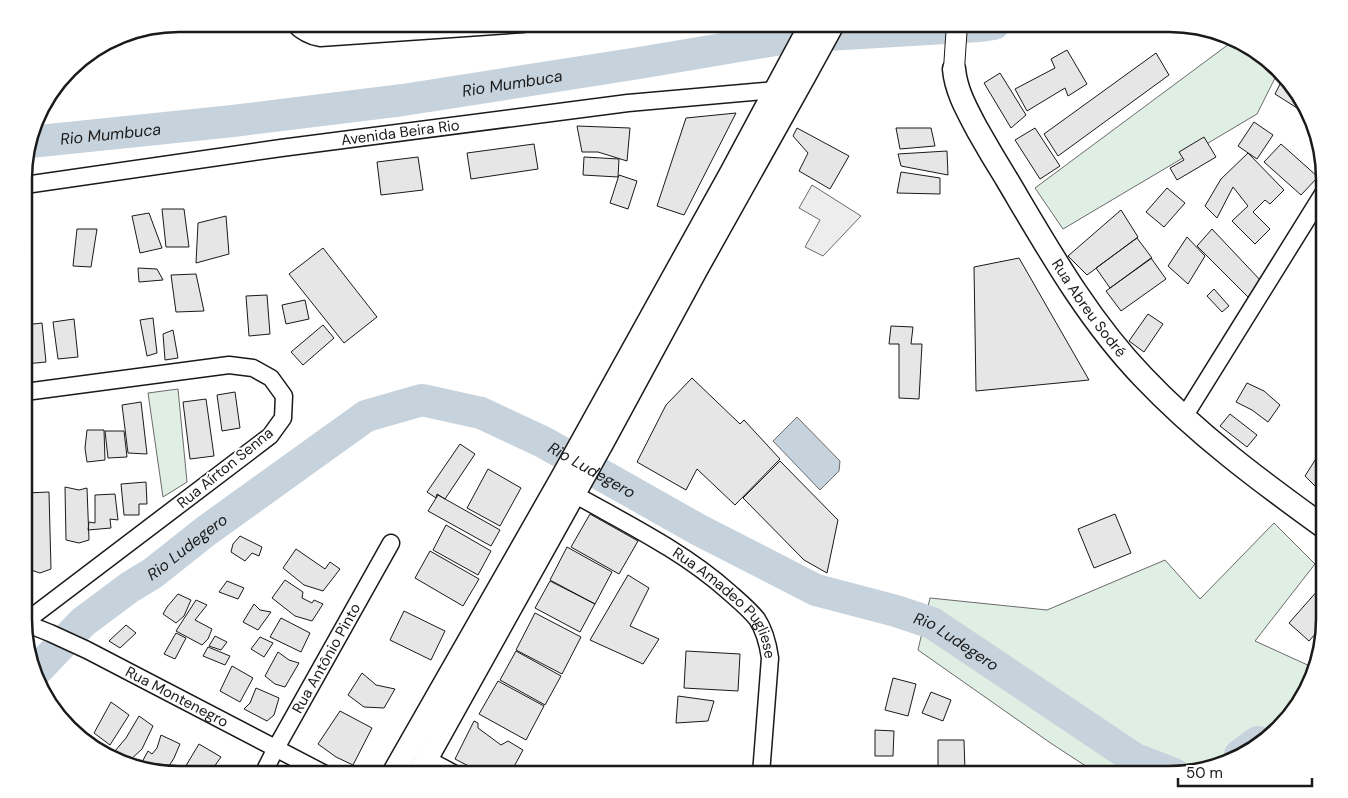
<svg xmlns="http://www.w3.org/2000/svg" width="1348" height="798" viewBox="0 0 1348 798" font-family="'DM Sans',sans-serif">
<rect width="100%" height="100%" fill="#fff"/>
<!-- green -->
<path fill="#e0efe3" stroke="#6a6a6a" d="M1233 41 1247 45 1277 74 1257 114 1063 229 1035 188Z
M178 389 187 482 163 497 148 393Z
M1274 523 1315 564 1255 641 1312 667 1303 697 1247 753 1179 774H1098L1052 744 918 650 930 598 1047 610 1165 560 1200 599Z"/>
<!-- parking -->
<path fill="#ededed" stroke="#6a6a6a" d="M812 185 861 216 823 256 805 247 820 220 799 208Z"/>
<!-- water -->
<path fill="#c6d2dc" stroke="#6a6a6a" d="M797 417 840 461 839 471 820 490 773 441Z"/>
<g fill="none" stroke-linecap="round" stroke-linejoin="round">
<!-- river -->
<g stroke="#c6d2dc" stroke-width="32">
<path id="s1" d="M30 142 233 121 403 100 639 63 793 37 980 26 994 24"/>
<path id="s2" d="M37 670 83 622 130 587 153 573 206 531 366 416 422 400 481 413 543 442 699 530 816 590 896 611 932 623 1135 759 1174 774"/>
<path d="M1240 755 1258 742"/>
</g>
</g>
<!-- building -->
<path fill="#e6e6e6" stroke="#1a1a1a" d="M1067 50 1087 84 1068 96 1065 88 1027 111 1015 89 1055 68 1051 59Z
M1156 53 1169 75 1058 156 1044 134Z
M1000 73 1026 115 1011 128 984 83Z
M1282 80 1303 101 1308 115 1275 94Z
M736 113 684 215 657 206 686 118Z
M1254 122 1273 135 1257 159 1238 146Z
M577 126 630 128 627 161 598 152H582Z
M797 128 849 156 830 189 799 171 808 153 793 136Z
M896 128H931L935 146 900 149Z
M1035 128 1060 166 1040 179 1015 140Z
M1204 137 1216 157 1177 180 1170 168 1184 160 1179 152Z
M534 144 538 169 471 179 467 153Z
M1281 144 1318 177 1301 195 1264 162Z
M947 151 948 175 901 166 898 154Z
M1248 153 1284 190 1270 204 1265 200 1253 212 1270 229 1255 244 1232 221 1248 206 1233 187 1217 218 1205 206 1221 179Z
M418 157 423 190 381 195 377 162Z
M584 157 619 159 618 177 583 175Z
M901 172 940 178V194L897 193Z
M619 175 637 181 628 209 610 203Z
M1167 188 1185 203 1164 227 1146 212Z
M162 209H184L189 247H166Z
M1121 210 1138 237 1087 275 1068 256Z
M149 213 162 248 140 253 132 216Z
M226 216 229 254 196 263 198 223Z
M77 229H97L91 267 73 266Z
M1212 229 1262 282 1248 297 1197 246Z
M1187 237 1205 256 1188 284 1168 266Z
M1137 238 1152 258 1110 288 1096 268Z
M323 248 377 317 344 343 289 274Z
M1019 258 1089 380 976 391 974 267Z
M1151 258 1166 279 1121 311 1106 291Z
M138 268 157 269 163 280 139 282Z
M196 274 204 311 176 312 171 275Z
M1214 289 1229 306 1222 312 1207 296Z
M267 295 270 334 249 336 246 296Z
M305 300 309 319 286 324 282 305Z
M1148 314 1163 324 1144 352 1129 341Z
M153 318 157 353 147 356 140 320Z
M74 319 78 357 58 359 53 322Z
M42 323 46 362 25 364V325Z
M323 325 334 338 303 365 291 352Z
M891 326 913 327 911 344H922L919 399 899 398V344H889Z
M173 330 178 358 165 360 163 334Z
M692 378 740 424 744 420 780 459 735 505 697 469 686 490 637 462 666 405Z
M1247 383 1264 391 1280 405 1268 422 1252 410 1236 402Z
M235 392 240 428 222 431 217 395Z
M206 399 214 456 190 459 183 402Z
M141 402 147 454 128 453 122 405Z
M1230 414 1257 435 1247 447 1220 426Z
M87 430H104L105 460 87 462 85 448Z
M105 431H124L127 457 108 458Z
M460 444 475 454 445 499 437 494 436 498 427 492Z
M1324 446V491L1316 487 1305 476Z
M780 461 838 520 827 573 804 560 743 498Z
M488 469 521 488 500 526 467 508Z
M146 482 147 504H139V515H124L121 484Z
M65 487 79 490 87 488 89 540 79 543 66 540Z
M49 492 51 569 40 573 31 570 26 493Z
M115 494 118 520 110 519 111 528 88 530 89 522 95 523V495Z
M438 495 500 530 491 546 428 511Z
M590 514 638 541 619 574 571 547Z
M1115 514 1131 553 1094 568 1078 529Z
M446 525 491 551 478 575 433 550Z
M25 530H26L30 584 25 583Z
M240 536 262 547 259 556 252 553 245 561 231 552 233 544Z
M567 547 612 572 595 604 550 580Z
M296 549 325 569 330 562 340 569 323 591 304 585 283 568Z
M430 551 479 579 463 606 415 578Z
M628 575 649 588 630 626 659 639 643 664 590 640Z
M285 580 303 592 302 598 312 603 314 600 323 604 312 621 295 616 272 598Z
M227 581 244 588 238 599 219 592Z
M550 581 595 604 580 632 535 608Z
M1319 589 1324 594V624L1309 641 1289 623Z
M178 594 191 600 184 616 176 623 163 614 167 607Z
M196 600 207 605 195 620 212 629 208 639 202 645 176 631Z
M254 604 260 610 271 612 258 630 243 622Z
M404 611 445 631 431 660 390 640Z
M535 613 581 637 562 674 516 650Z
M281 618 310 633 301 652 270 637Z
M126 625 136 633 120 648 109 641Z
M176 633 186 638 175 659 164 654Z
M215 636 227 642 221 650 209 646Z
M260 637 273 643 264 657 251 649Z
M208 647 230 656 225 665 203 656Z
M516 651 561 676 545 705 500 680Z
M686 651 740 654 738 691 684 688Z
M278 652 289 660 299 663 285 687 275 684 265 676Z
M232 666 253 678 240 702 220 691Z
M362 673 376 685 395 689 384 708 364 707 348 695Z
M893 678 916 684 908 716 885 710Z
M498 681 544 706 526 740 479 714Z
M256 688 279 698 274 715 267 721 244 709 250 703Z
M931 692 951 700 943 721 922 713Z
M678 696 714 701 708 721 676 723Z
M111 702 129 715 110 745 94 733Z
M340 711 372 728 353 765 336 757 318 744Z
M139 716 153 726 142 749 129 761 124 759 115 751 126 738Z
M474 721 478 723V728L501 745 508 741 523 750 510 774H484L455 759Z
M875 730 894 731 893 756H875Z
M161 735 180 744 174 758 166 771 141 764 148 751 152 754 157 748Z
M938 740H964L965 772H938Z
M199 744 221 757 209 774H181Z"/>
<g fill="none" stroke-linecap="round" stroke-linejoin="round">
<!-- minor casing -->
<g stroke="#1a1a1a" stroke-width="19">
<g id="minor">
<path d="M294 24C302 32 309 36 320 38L523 24"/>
<path id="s3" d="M25 185 281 148 628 103 776 90"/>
<path d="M25 392 229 365 253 368 271 378 284 396 283 418 270 436 25 622"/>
<path d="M1184 417 1324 192"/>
<path id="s4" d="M574 494C627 524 683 551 729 592 738 600 749 609 757 619 765 631 768 644 770 658L761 774"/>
<path id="s5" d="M25 623 50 633 87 650 325 774"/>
<path d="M427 759 455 774"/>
<path id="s6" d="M263 774 276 748 391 543"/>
</g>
</g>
<!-- tertiary casing -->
<g stroke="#1a1a1a" stroke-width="22">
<path id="tertiary" d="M954 69 957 24"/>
</g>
<!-- secondary casing -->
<g stroke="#1a1a1a" stroke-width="25">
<g id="secondary">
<path id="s7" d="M954 69C956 91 967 110 977 129 986 145 996 162 1006 178 1047 247 1087 319 1143 377 1197 434 1260 481 1324 527"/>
<path d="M393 774 563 476 731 173 811 24"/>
<path d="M418 774 604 440 696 270 804 77 833 24"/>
</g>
</g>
<!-- minor -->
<use href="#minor" stroke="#fff" stroke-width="16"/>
<!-- tertiary -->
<use href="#tertiary" stroke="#fff" stroke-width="20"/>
<!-- secondary -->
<use href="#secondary" stroke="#fff" stroke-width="22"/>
</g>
<g text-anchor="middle" stroke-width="4" stroke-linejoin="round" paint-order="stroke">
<!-- street labels -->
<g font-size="15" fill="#1a1a1a" stroke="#fff">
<text dy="5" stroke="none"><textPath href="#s3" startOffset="379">Avenida Beira Rio</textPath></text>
<text dy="5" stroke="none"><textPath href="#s7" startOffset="276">Rua Abreu Sodré</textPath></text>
<text transform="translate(225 468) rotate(-39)" y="5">Rua Aírton Senna</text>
<text dy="5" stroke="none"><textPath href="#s4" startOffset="190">Rua Amadeo Pugliese</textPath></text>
<text dy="5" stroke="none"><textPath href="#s6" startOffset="132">Rua Antônio Pinto</textPath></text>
<text dy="5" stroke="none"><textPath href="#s5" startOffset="169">Rua Montenegro</textPath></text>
</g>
<!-- water labels -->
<g font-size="16" font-style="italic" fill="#1a1a1a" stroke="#fff">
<text dy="6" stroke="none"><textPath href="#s1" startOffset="486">Rio Mumbuca</textPath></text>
<text dy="6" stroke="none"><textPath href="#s1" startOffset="81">Rio Mumbuca</textPath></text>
<text dy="6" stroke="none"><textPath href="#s2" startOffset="660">Rio Ludegero</textPath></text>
<text dy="6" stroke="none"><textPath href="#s2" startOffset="195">Rio Ludegero</textPath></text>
<text dy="6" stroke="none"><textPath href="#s2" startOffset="1065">Rio Ludegero</textPath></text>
</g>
</g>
<!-- crop -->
<path d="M0 0H1348V798H0ZM179 32H1169A147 147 0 0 1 1316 179V619A147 147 0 0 1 1169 766H179A147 147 0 0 1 32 619V179A147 147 0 0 1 179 32Z" fill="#fff" fill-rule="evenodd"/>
<path fill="none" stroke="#1a1a1a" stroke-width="2.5" d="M179 32H1169A147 147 0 0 1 1316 179V619A147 147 0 0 1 1169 766H179A147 147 0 0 1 32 619V179A147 147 0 0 1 179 32Z"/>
<!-- scale -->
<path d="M1178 778v8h134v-8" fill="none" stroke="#1a1a1a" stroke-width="2.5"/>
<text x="1186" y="778" font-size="15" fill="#1a1a1a" stroke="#ffffff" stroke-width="4" paint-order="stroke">50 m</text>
</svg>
